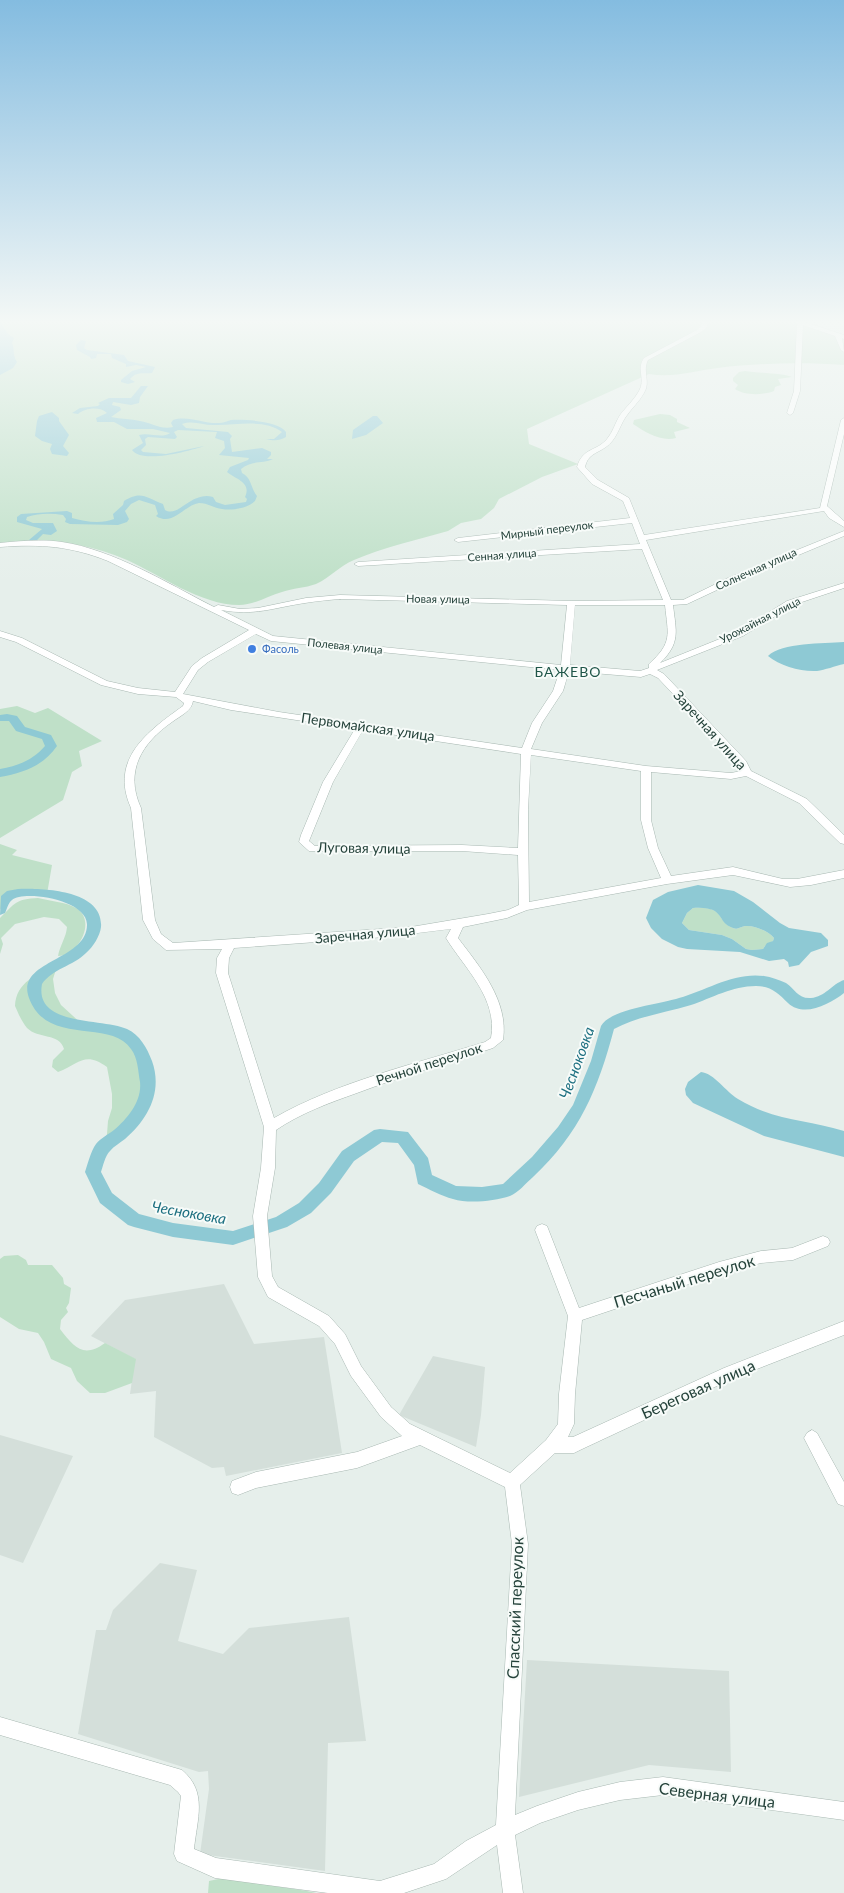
<svg xmlns="http://www.w3.org/2000/svg" width="844" height="1893" viewBox="0 0 844 1893" font-family="Lato,sans-serif">
<rect width="100%" height="100%" fill="#e6efeb"/>
<!-- built -->
<path fill="#d4dfda" d="M224 1284 254 1344 324 1337 342 1453 226 1476 224 1467 212 1468 154 1437 156 1391 130 1394 135 1359 91 1336 125 1300Z
M433 1356 485 1367 481 1415 476 1447 399 1415Z
M0 1435 73 1456 23 1563 0 1555Z
M160 1563 197 1570 178 1641 223 1654 249 1628 349 1617 366 1741 328 1743 325 1871 200 1854 209 1789 208 1771 199 1772 78 1734 96 1630H106L113 1610Z
M527 1660 729 1671 731 1772 649 1765 519 1797Z"/>
<!-- green -->
<path fill="#bfe0c8" d="M0 320H786L844 338V365C803 362 758 363 718 368 694 371 673 378 649 374L527 429 529 444 578 464 542 477 499 499 494 508 481 519 461 523 448 531C417 540 384 547 354 560 339 566 330 578 316 584 305 588 293 588 282 592 268 596 254 605 239 605 201 605 160 575 127 560 84 541 45 540 0 543Z
M745 371C756 373 785 373 792 377L778 379 781 385 775 387 774 391C764 395 745 396 735 389L738 385 733 381V378L739 372Z
M660 414 670 415 677 419V422L690 428 674 432 676 438C661 442 645 432 633 424L634 420Z
M17 706 35 713 48 708 102 741 79 751 82 766 72 772 63 800 0 838V709Z
M0 844 17 850 12 855 52 865 47 894C24 894 12 887 0 910Z
M38 898C50 901 66 902 76 908 97 920 79 956 58 956 60 945 66 938 67 927L59 919 44 917 15 924 1 938 3 944 0 954V918C15 903 16 899 38 898Z
M693 908C727 906 715 921 733 928 738 930 740 927 745 926 754 925 768 931 774 938L773 941 765 946 763 949 752 950 746 949 732 939 722 935 689 930 682 923 687 913Z
M57 966 53 979 55 993 61 1005 84 1026 123 1033 137 1045 145 1063 148 1086 144 1107 121 1133 102 1148 107 1134 108 1121 112 1108V1094L107 1067C85 1051 80 1063 58 1072L52 1067 53 1060 64 1049C60 1033 38 1039 27 1028 22 1022 18 1013 15 1006 16 982 37 974 57 966Z
M18 1255 26 1260 28 1265H52L63 1278 64 1284 71 1288 69 1303 66 1308 68 1312 61 1320 60 1329C74 1347 83 1359 105 1343L136 1359 132 1383 105 1393H90L77 1381 71 1368 51 1359 44 1342 38 1333 19 1329 0 1317V1259L4 1256Z
M223 1878 307 1891 316 1893H208L209 1881Z"/>
<!-- water -->
<path fill="#8ec9d4" fill-rule="evenodd" d="M0 321 8 334 14 338 12 343C15 349 12 354 17 362L13 368 0 375Z
M81 340 86 341 84 348 87 350 124 355 128 361 155 367 152 373C142 374 137 371 130 379L135 382 128 384 121 382V380L132 371 146 367 136 365 126 367V364L112 358 111 354H97L96 358 91 359 90 357 77 350 76 345Z
M141 386H148L140 397 139 403 131 405 113 402 112 405 120 407 121 410 111 417C121 419 131 419 140 421 152 423 161 430 173 427L171 423 173 420C188 415 204 424 219 423 223 423 227 421 231 420 244 419 279 421 286 432V437C279 441 274 441 266 439H274L282 432C264 418 234 426 213 425 202 425 193 420 182 424L186 428 228 432 232 436 230 439 232 452 262 448 271 452V455L267 459H273C263 464 251 460 241 469L242 473C252 478 250 487 257 496L255 501C248 508 232 511 222 509 214 508 208 503 199 503 184 505 173 527 156 516L158 514 155 505 139 500 131 504 125 511 129 519 127 522 118 525 70 524 65 522 66 519 63 515C51 513 39 513 27 517L26 520 33 523H53L57 531 51 535 43 534 36 541H31L29 540 42 529 17 522V517L21 514 67 511 72 513V518C85 522 102 524 114 519L113 514 123 505 124 501C142 490 146 498 163 504L165 510C179 518 191 491 213 497L216 502 225 505 246 502 247 499 245 497C252 482 235 479 227 472L230 467 248 460 249 458 219 455 225 448 224 441 215 438 217 432 178 430 174 432 177 437 175 439 148 437 145 439 146 445 141 450 143 452 166 454 204 446C190 451 142 464 132 450L143 443 139 435C149 432 162 439 170 433L153 429H127L114 422H97L96 418 107 413C100 406 85 408 78 414L72 413 80 408 98 406 100 404 98 403 109 398H131Z
M52 412 59 418V421L69 435 63 446 69 453 67 456 52 454 50 449 52 444 42 441 35 436 37 421 39 416Z
M373 416H377L383 423 366 435 352 439 353 430Z
M844 642V664C835 666 825 670 817 671 801 672 780 666 768 656 782 642 823 644 844 642Z
M698 885 734 891 753 902 780 923 789 928 821 933 828 940V946L811 952 799 965 789 967 788 962 784 959 769 961 740 952 687 949 678 947 662 939 651 928 646 918 653 900 668 892ZM693 908C727 906 715 922 733 928 738 930 740 927 745 926 754 925 768 931 774 938L773 941 767 943 763 949 752 950 746 949 732 939 722 935 689 930 682 923 687 913Z
M701 1072C714 1073 726 1092 738 1099 774 1121 806 1119 844 1131V1157L764 1136 693 1103 686 1095 685 1089 688 1082Z"/>
<g fill="none" stroke-linecap="round" stroke-linejoin="round">
<!-- river -->
<path fill="#8ec9d4" fill-rule="evenodd" d="M7 714 17 716 25 727 51 735 57 746C43 766 23 773 0 777V769C18 766 33 760 45 746L42 739 16 731 9 721H0V715Z
M18 889C42 888 104 890 101 927 100 936 93 947 86 953 73 966 52 969 42 984 34 1027 103 1018 127 1029 140 1035 147 1048 152 1061 163 1092 148 1119 125 1139 120 1143 114 1146 110 1151 105 1156 103 1166 101 1172L112 1193 139 1214 173 1223 233 1231 276 1217 299 1203 319 1183 342 1151 374 1130 380 1129 408 1132 428 1158 432 1175 456 1186 482 1187 503 1184 532 1157 558 1127 573 1105 591 1061 601 1026C610 1009 661 1004 679 998 707 990 734 972 764 976 771 977 779 980 786 983 795 989 798 999 811 998 825 997 832 984 844 980V993C830 1004 804 1018 788 1003 778 993 771 986 756 986 732 986 712 998 691 1005 665 1013 638 1016 614 1029 598 1089 580 1133 533 1177 526 1183 518 1193 510 1196 494 1201 469 1204 453 1199 441 1196 429 1189 418 1184L414 1165 398 1143 382 1142 354 1161 331 1193 311 1213 287 1227 233 1245 173 1237 134 1227 128 1225 100 1203 85 1172C88 1163 91 1151 96 1144 101 1138 109 1134 114 1130 128 1118 142 1101 140 1082 138 1071 138 1058 131 1049 110 1018 47 1047 29 998 15 960 88 961 87 924 86 899 23 890 12 900 8 903 7 909 5 913L0 915 1 896 7 891Z"/>
<!-- minor casing -->
<g stroke="#a8b8b2" stroke-width="1">
<path id="minor" d="M704 320H710L706 328 701 332 648 360C642 371 651 382 644 393 639 402 631 409 625 418 619 428 616 440 606 447 596 454 588 454 585 467L598 480 629 498 644 535 820 508 841 420 844 418V434L827 506 844 521V527L829 518 824 511 646 540 671 600H683L728 578 844 531V536L734 582 687 604 673 605C676 631 681 643 660 663L737 632 787 601 844 583V588L793 605 743 636 657 670 664 674 746 761 751 771 807 799 844 835V844L840 843 799 803 746 776 731 779 651 772V820L658 848 671 876 733 867 783 879H797L844 870V878L811 885 790 887 733 875 667 884 527 910 507 918 463 927 458 938C480 967 509 1001 503 1040L493 1048C448 1063 402 1076 357 1093 329 1103 301 1113 276 1130L275 1168 267 1216 272 1276 278 1287 329 1316 345 1334 361 1366 391 1407 410 1424 510 1473 546 1440 558 1424 559 1394 568 1316 535 1230 537 1226 542 1224 547 1226 579 1308 719 1262 761 1251 792 1248 823 1236 828 1238 830 1242 828 1246 793 1260 761 1263 719 1274 582 1320 575 1394 574 1424 568 1437H573L724 1368 844 1321V1335L734 1378 580 1450 574 1453H555L520 1485 528 1544 515 1815 537 1806 578 1792 620 1782 663 1777 844 1802V1820L663 1795 620 1800 578 1810 540 1823 515 1835 523 1893H503L497 1845 446 1879 404 1893H328L215 1878 177 1861 174 1854 181 1796 178 1792 170 1785 0 1735V1717L182 1770C208 1792 197 1819 194 1849L216 1858 380 1881 434 1864 466 1841 496 1825 512 1544 505 1487 420 1445 357 1468 256 1488 238 1495 232 1493 230 1487 232 1481 256 1472 357 1452 402 1436 381 1417 351 1376 335 1344 319 1326 268 1297 258 1277 253 1216 261 1168 264 1127 216 973 217 958 222 949 166 950 153 939 143 920 131 808C109 759 148 731 183 706L184 703 176 697 138 694 101 685 16 642 0 637V631L22 638 107 681 138 688 175 692 192 666 202 658 249 630 108 561C70 546 41 544 0 547V543C20 541 41 539 62 542 114 550 167 583 214 607L218 605 240 609 258 608 306 598 340 595 571 601 663 600 642 549 358 566 354 564 358 562 640 544 632 523 458 542 454 540 458 538 630 518 623 501 592 484 577 467C583 447 596 452 607 439 613 432 615 423 620 415 626 407 634 400 639 391 646 379 636 369 644 358L697 330 701 326ZM340 599 567 605 561 665 273 636 221 610C255 616 272 608 305 603 317 601 328 600 340 599ZM575 605H665C668 635 673 642 649 664V668L640 671 570 665ZM256 634 271 641 560 670 553 691 532 723 522 748 279 712 183 694 198 670 208 662ZM569 671 641 677 650 674 658 678 739 764 741 771 731 773 646 766 531 749 542 723 563 691ZM193 701 231 710 355 729 323 782 301 835 299 842 309 851H462L518 855 519 905 508 910 488 914 411 927 173 943 161 934 155 920 141 808C124 771 142 743 172 722 180 716 192 711 193 701ZM363 730 521 754 518 848 462 845 315 846 309 841 333 782ZM531 755 641 771V820L648 848 661 878 529 902 528 810ZM451 929 446 938C465 969 498 998 491 1038L485 1042C415 1064 337 1082 274 1118L228 973 229 958 234 948 385 937Z
M791 320H799L844 335V339L842 338 844 352 841 350 835 336 803 325 800 391 793 413 790 415 787 413 794 391 797 323Z
M812 1430 817 1433 844 1482V1506L838 1504 804 1438 807 1433Z"/>
</g>
<!-- minor -->
<use href="#minor" fill="#fff" fill-rule="evenodd"/>
</g>
<!-- sky -->
<linearGradient id="sky" x2="0" y2="1"><stop stop-color="#84bce0"/><stop offset="0.55" stop-color="#f4f8f6"/><stop offset="1" stop-color="#f4f8f6" stop-opacity="0"/></linearGradient>
<rect width="844" height="585" fill="url(#sky)"/>
<!-- markers -->
<circle fill="#3f7fe0" stroke="#f7fbf9" stroke-width="2" cx="252" cy="649" r="5"/>
<g text-anchor="middle" stroke-width="4" stroke-linejoin="round" paint-order="stroke">
<!-- far-street labels -->
<g font-size="11" fill="#24423a" stroke="#f7fbf9">
<text transform="translate(547 530) rotate(-7)" y="4">Мирный переулок</text>
<text transform="translate(502 555) rotate(-4)" y="4">Сенная улица</text>
<text transform="translate(756 569) rotate(-24)" y="4">Солнечная улица</text>
<text transform="translate(438 599) rotate(1)" y="4">Новая улица</text>
<text transform="translate(760 620) rotate(-27)" y="4">Урожайная улица</text>
<text transform="translate(345 646) rotate(6)" y="4">Полевая улица</text>
</g>
<!-- far-shop labels -->
<g font-size="11" fill="#366cbe" stroke="#f7fbf9" text-anchor="start">
<text x="262" y="653">Фасоль</text>
</g>
<!-- far-quarter labels -->
<g font-size="14" letter-spacing="1" fill="#1f5548" stroke="#f7fbf9">
<text x="568" y="677">БАЖЕВО</text>
</g>
<!-- street labels -->
<g font-size="14" fill="#24423a" stroke="#f7fbf9">
<text transform="translate(368 727) rotate(8)" y="5">Первомайская улица</text>
<text transform="translate(710 730) rotate(48)" y="5">Заречная улица</text>
<text transform="translate(364 848) rotate(1)" y="5">Луговая улица</text>
<text transform="translate(365 934) rotate(-5)" y="5">Заречная улица</text>
<text transform="translate(429 1064) rotate(-18)" y="5">Речной переулок</text>
</g>
<!-- water labels -->
<g font-size="15" font-style="italic" fill="#1c6f80" stroke="#f7fbf9">
<text transform="translate(577 1063) rotate(-70)" y="5">Чесноковка</text>
<text transform="translate(189 1213) rotate(10)" y="5">Чесноковка</text>
</g>
<!-- near-street labels -->
<g font-size="16" fill="#24423a" stroke="#f7fbf9">
<text transform="translate(684 1281) rotate(-17)" y="6">Песчаный переулок</text>
<text transform="translate(698 1389) rotate(-24)" y="6">Береговая улица</text>
<text transform="translate(515 1608) rotate(-88)" y="6">Спасский переулок</text>
<text transform="translate(717 1795) rotate(7)" y="6">Северная улица</text>
</g>
</g>
</svg>
